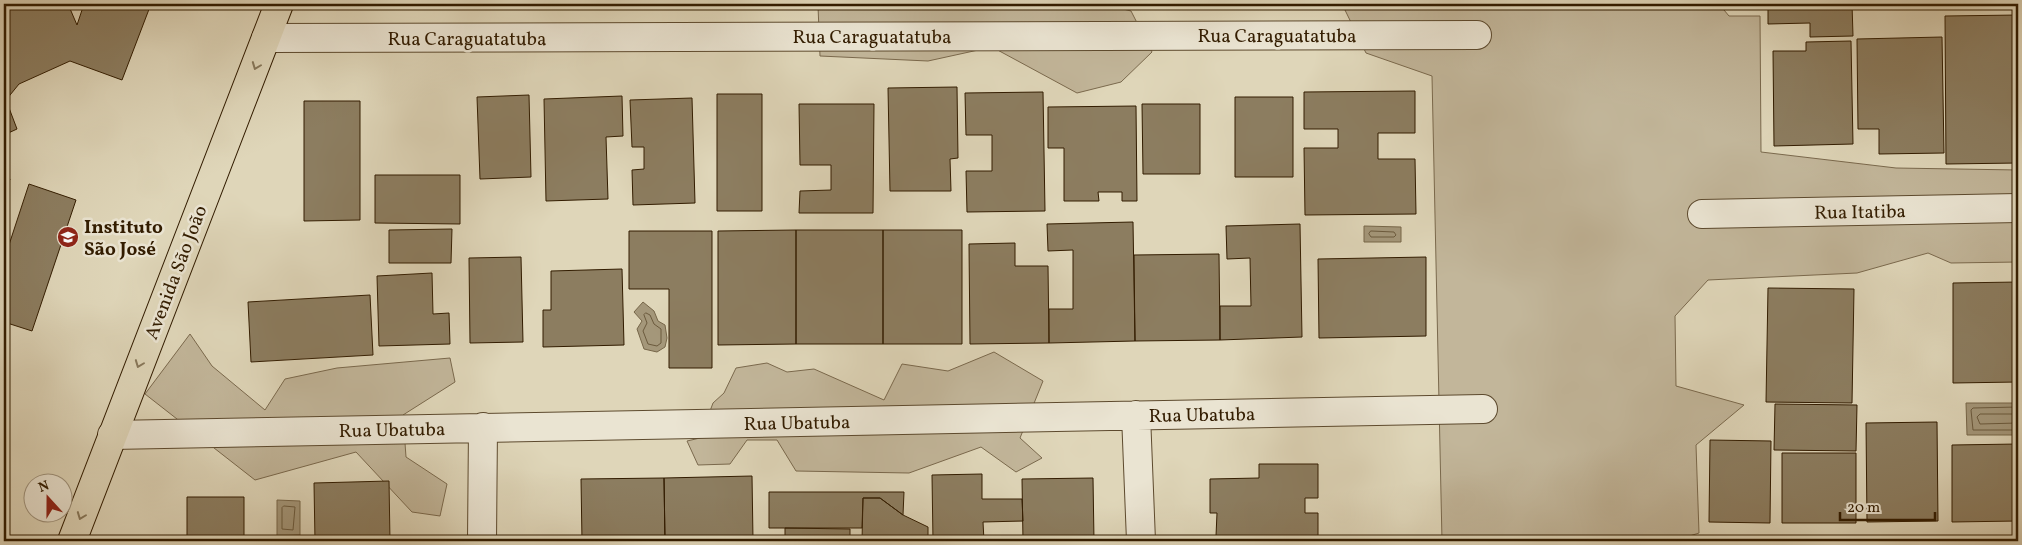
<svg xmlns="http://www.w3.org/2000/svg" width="2022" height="545" viewBox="0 0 2022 545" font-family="Vollkorn,serif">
<rect width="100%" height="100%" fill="#dfd6b9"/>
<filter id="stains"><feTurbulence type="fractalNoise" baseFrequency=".004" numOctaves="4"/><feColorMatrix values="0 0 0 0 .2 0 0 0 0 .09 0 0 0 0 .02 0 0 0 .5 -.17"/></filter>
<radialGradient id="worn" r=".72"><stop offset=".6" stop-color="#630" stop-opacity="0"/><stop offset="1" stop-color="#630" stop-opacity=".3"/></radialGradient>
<!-- green -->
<path fill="#c2b69a" stroke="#7a694d" d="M820 4H1104L1131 11 1152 52 1121 82 1077 93 992 47 928 61 820 56 818 6Z
M1347 4H1719L1729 16H1760L1761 152 1896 168 2018 170V262L1951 263 1928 253 1857 273 1708 280 1675 316 1676 386 1744 405 1696 445 1699 533 1680 539 1679 541H1442L1432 76 1366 53 1344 8Z
M190 334 212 366 265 410 285 379 337 368 450 358 455 382 403 415 406 457 447 484 440 516 412 512 356 452 255 480 145 394Z
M994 352 1043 381 1020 438 1042 458 1016 472 981 447 909 473 796 471 777 440H747L730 464 698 465 687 441 700 438 713 403 724 393 736 368 767 363 787 372 814 369 884 400 902 364 948 371Z"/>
<!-- water -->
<path fill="#a4977a" stroke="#766649" d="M1364 226 1401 227V242H1364Z
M643 302 654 311 658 321 665 325 667 338 665 347 657 352 644 349 637 329 642 321 634 312Z
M1966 403H2018V435H1967Z
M277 500 300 501V535L277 536Z"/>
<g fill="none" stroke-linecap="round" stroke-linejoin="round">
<!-- shore -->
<path stroke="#6b5a3d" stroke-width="1" d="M1371 231 1394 232 1396 235 1394 237H1371L1369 234Z
M646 313 650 315 654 324 661 329V343L657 346 648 344 643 331 647 323 644 315Z
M2018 407 1973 408 1971 410 1973 430H2018
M2018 414H1980L1977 417 1980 424 2018 423
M284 506 295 507 293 530 282 529V508Z"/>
</g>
<!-- building -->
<path fill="#8c7d60" stroke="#321c00" d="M4 4H68L77 25 84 4H151L122 80 70 61 19 84 6 100 17 129 4 135Z
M1739 4H1766V9H1739Z
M1768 4H1852L1853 36 1810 37V23L1768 24Z
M1946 4H2018V6L1946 8Z
M2018 15V163L1946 164 1945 16Z
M1942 37 1944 153 1879 154V129H1858L1857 39Z
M1851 41 1853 144 1774 146 1773 51H1806V42Z
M957 87 958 158 950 159 951 191H890L888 88Z
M1415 91V133H1378V159H1415L1416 214 1305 215 1304 148H1338V129H1304V92Z
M1043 92 1045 211 967 212 966 171H992V135H966L965 93Z
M717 94H762V211H717Z
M529 95 531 177 480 179 477 97Z
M622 96 623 136 606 137 608 199 546 201 544 99Z
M1235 97H1293V177H1235Z
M692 98 695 203 633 205 632 170 644 169V147H632L630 100Z
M304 101H360V220L304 221Z
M799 104H874L873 213H799L800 191 831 190V165H800Z
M1142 104H1200V174H1143Z
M1136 106 1137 201H1122V192H1098L1099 201H1064V148H1048V107Z
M375 175H460V224L375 223Z
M4 177 10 179 4 197Z
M29 184 76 200 32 331 4 322V260Z
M1133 222 1135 341 1049 343V309H1073V250L1048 251 1047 224Z
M1300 224 1302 337 1220 340V306H1251L1250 258 1227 259 1226 226Z
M452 229 451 263H389V230Z
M796 230H883V344H796Z
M796 230V344L718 345V231Z
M883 230H962V344H883Z
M629 231H712V368H669V289H629Z
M1015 243V266H1048L1049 343 970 344 969 244Z
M1219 254 1220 340 1135 341 1134 255Z
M521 257 523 342 470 343 469 258Z
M1426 257V336L1319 338 1318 259Z
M622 269 624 345 543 347V310H551V271Z
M432 273 433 314 449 313 450 344 379 346 377 276Z
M2018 282V382L1953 383V283Z
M1768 288 1854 289 1852 403 1766 402Z
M370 295 373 355 251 362 248 302Z
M1775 404 1857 405 1856 451 1774 450Z
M1937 422 1938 521 1867 522 1866 423Z
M1710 440 1771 441 1770 523 1709 522Z
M2018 444V521L1952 522V445Z
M1782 453H1856V523H1782Z
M1259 464H1318V498H1305V513H1318V536H1216L1217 513H1210V479L1259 478Z
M982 474V499H1022L1023 521 983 522 984 541H933L932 475Z
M752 476 753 540 665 541 664 478Z
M664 478 665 541H582L581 479Z
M1093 478 1094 541H1023L1022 479Z
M389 481 390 541H315L314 483Z
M769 492H904L903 515 880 498H863L862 528H769Z
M187 497H244V541H187Z
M863 498H880L903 515 928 527V541H862Z
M785 528 850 529V541H785Z"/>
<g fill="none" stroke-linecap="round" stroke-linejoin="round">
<!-- minor casing -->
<g stroke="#5d4a2e" stroke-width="30">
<path id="minor" d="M266 38 1477 35
M1702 214 2018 208
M1136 415 1141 541
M112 435 1483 409
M482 541 483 427"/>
</g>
<!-- major casing -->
<g stroke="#321c00" stroke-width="30">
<path id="major" d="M72 541 279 4"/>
</g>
<!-- minor -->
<use href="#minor" stroke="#eae4d2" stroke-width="28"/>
<!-- major -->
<use href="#major" stroke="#dfd6b9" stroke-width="28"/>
</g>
<!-- one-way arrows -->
<defs><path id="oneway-chevron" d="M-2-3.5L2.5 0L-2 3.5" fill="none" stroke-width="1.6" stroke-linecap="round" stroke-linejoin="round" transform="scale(1.25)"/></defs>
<g stroke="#88795c">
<use href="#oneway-chevron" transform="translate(256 66) rotate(111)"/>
<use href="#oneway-chevron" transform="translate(139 364) rotate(111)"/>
<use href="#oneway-chevron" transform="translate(81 516) rotate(111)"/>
</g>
<!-- icons -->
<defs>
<g id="school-disc" transform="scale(1.125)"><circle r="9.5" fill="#8f2418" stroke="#eae4d2"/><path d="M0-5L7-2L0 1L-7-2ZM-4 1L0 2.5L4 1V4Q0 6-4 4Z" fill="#fff"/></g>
</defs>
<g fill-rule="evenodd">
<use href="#school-disc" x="68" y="237"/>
</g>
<g text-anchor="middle" stroke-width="5" stroke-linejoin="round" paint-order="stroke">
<!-- street labels -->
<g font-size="19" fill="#321c00" stroke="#eae4d2">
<text x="1277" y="42">Rua Caraguatatuba</text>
<text x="872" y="43">Rua Caraguatatuba</text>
<text x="467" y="45">Rua Caraguatatuba</text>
<text transform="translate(1860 211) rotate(-1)" y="7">Rua Itatiba</text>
<text transform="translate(175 272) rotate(-69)" y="7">Avenida São João</text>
<text transform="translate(1202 414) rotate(-1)" y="7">Rua Ubatuba</text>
<text transform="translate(797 422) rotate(-1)" y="7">Rua Ubatuba</text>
<text transform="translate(392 429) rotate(-1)" y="7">Rua Ubatuba</text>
</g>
<!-- poi labels -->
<g font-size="19" font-weight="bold" fill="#321c00" stroke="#eae4d2" text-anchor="start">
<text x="84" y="233">Instituto<tspan x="84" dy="22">São José</tspan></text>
</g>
</g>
<!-- margin -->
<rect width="2022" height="545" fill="none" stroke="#dfd6b9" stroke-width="20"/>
<rect x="5" y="5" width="2012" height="535" fill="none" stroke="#321c00" stroke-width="2.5"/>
<rect x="10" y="10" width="2002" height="525" fill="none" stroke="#321c00"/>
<!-- north arrow -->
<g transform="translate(48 498) rotate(339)"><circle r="24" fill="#eae4d2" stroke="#a0947e"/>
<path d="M0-4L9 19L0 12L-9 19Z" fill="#8f2418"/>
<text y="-8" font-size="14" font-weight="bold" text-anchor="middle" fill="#321c00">N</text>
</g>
<!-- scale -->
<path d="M1840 512v8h95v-8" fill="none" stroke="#321c00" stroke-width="2.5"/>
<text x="1847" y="512" font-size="15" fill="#321c00" stroke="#eae4d2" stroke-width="4" paint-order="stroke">20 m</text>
<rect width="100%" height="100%" filter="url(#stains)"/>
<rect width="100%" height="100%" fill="url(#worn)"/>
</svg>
